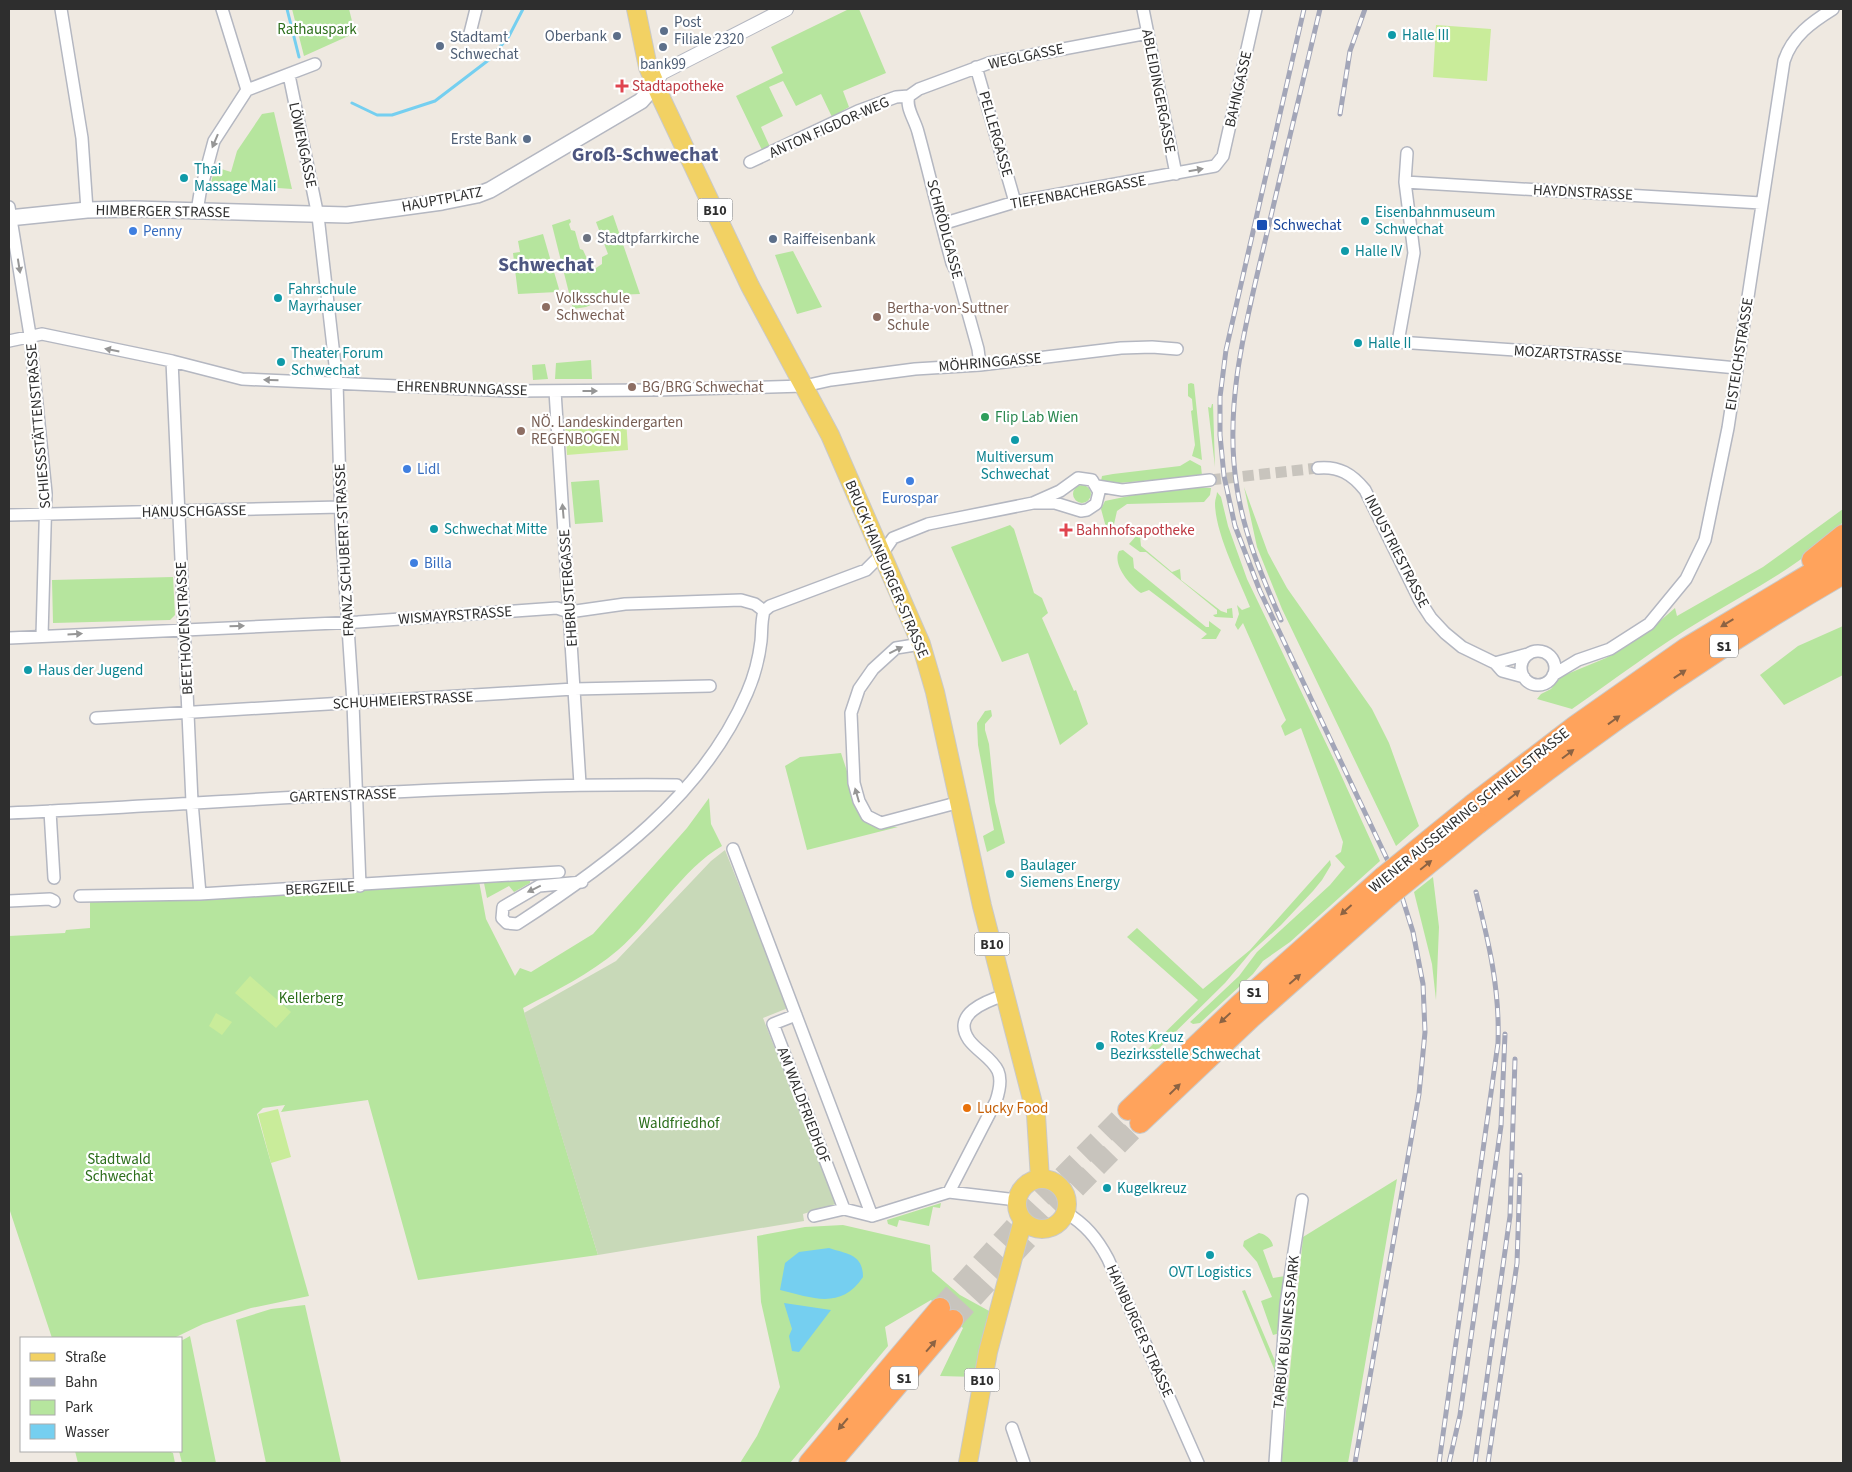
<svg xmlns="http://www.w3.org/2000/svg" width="1852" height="1472" viewBox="0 0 1852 1472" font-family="'Source Sans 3',sans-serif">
<rect width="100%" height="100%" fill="#efe9e1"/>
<!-- green -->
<path fill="#b6e59e" d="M292 9H349L355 33 304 56Z
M849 9H859L886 73 843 91 849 107 832 117 821 94 796 106 783 81 769 87 783 116 761 127 770 147 762 150 736 96 783 73 771 47Z
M274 112 292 189 211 183 215 167 231 172 237 151 262 114Z
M613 215 640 294 614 295 586 307 573 309 552 225 570 219 571 222 569 224 571 230 575 231 580 249 583 250 590 265 596 268 602 264V257L608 254 596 222Z
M543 234 559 289 557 292 518 294 513 253 520 252 518 241Z
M793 251 822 307 797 314 775 255Z
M591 360 592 379H555L556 363Z
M545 364 548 379 533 380 532 365Z
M1191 383 1194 384 1202 460 1192 456 1195 445 1191 411 1193 410 1192 399 1188 396V384Z
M1212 404H1213L1215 467 1208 407 1211 408Z
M1190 460 1201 466 1202 476 1107 484 1101 481 1102 476 1113 474 1180 466Z
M599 480 603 522 575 524 571 482Z
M1073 494a9 9 0 1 1 18 0a9 9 0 1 1-18 0Z
M1193 487 1211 488 1210 495 1204 502 1127 504 1117 511 1112 533 1107 531 1101 509 1105 501 1148 492Z
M1244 487 1268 553 1287 588 1372 709 1389 743 1419 826 1396 846 1282 609 1257 547Z
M1217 492 1221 497 1228 526 1247 579 1336 764 1380 861 1290 942 1263 961 1253 974 1200 1023 1193 1024 1190 1022 1239 976 1257 952 1330 885 1345 867 1335 856 1341 852 1343 842 1301 728 1285 736 1281 726 1286 720 1243 623 1238 630 1235 625 1239 614 1237 605 1242 610 1250 607C1239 579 1215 533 1215 503 1215 499 1217 496 1217 492Z
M1843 509V522C1805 565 1750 590 1702 620 1657 647 1615 679 1572 709L1537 699 1541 694 1551 689 1560 677 1606 658 1644 635 1675 608 1677 616 1763 567Z
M1010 525 1014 529 1034 593 1042 598 1048 613 1042 618 1074 691 1076 690 1088 724 1060 745 1028 653 1002 662 951 547Z
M1138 534 1140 536 1141 546 1172 572 1180 569 1181 580 1221 611 1227 613V609L1232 608 1233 618 1215 617 1213 615 1217 614V610L1146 552H1140L1129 544Z
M1123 550 1133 558 1134 568 1206 627H1209V621L1221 630 1216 639H1201L1207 634 1149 590 1141 593C1130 585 1112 565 1119 551Z
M173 577 175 615 170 620 53 623 52 580Z
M1843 626V675L1784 705 1760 675 1798 646Z
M991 710 992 716 985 724V730L989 744 995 802 1005 843 987 852 983 836 994 830 978 745 977 723 985 711Z
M841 753 862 817 875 826 898 827 807 850 785 766 800 757Z
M709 798 711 824 722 846C683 868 653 920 618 950 590 974 555 991 523 1008L598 1255 418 1280 368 1100 281 1112 285 1105 263 1108 257 1114 309 1296 251 1308 203 1324 174 1338H52L9 1208V936L65 933 66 930 90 928V901L479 881 486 919 515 976 520 968 531 972 593 934 687 828Z
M1330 860 1331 865 1322 880 1313 891 1281 925 1251 952 1225 983 1147 1060 1141 1056 1198 1000 1127 937 1137 928 1203 989 1250 950Z
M1433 877 1439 927 1436 1000 1432 964 1414 892Z
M530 880V883L514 892 509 886 487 898 484 883Z
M1397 1179 1348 1463H1281L1303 1237Z
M941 1203 940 1208 933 1207 929 1226 899 1220 897 1227 888 1224 887 1220Z
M843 1225 930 1245 932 1271 960 1295 991 1312 976 1377 940 1376 963 1328 931 1300 885 1327 888 1346 790 1463H740L757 1436 780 1387 761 1302 757 1236 805 1227Z
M1259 1233C1265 1234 1272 1239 1273 1246L1263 1250 1273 1278 1285 1276 1280 1333 1273 1335 1261 1301 1272 1297 1257 1262 1243 1246 1244 1241Z
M1245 1290 1278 1368 1275 1371 1242 1291Z
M305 1305 341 1463H266L236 1320 271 1309Z
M190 1336 216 1463H182L179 1451H181V1341Z
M75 1451H168L173 1453 175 1463H78Z"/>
<!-- cemetery -->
<path fill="#c8d9b8" d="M725 850 788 1008 763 1018 836 1204 803 1214 804 1221 598 1255 524 1013 616 961 711 861Z"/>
<!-- pitch -->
<path fill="#c9ec9a" d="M1436 25 1491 29 1487 81 1433 77Z
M626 418 628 450 567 455 565 423Z
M250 976 291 1012 276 1028 235 993Z
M216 1013 232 1022 222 1035 209 1026Z
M278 1109 291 1157 271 1163 258 1114Z"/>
<!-- water -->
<path fill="#75cff0" d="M829 1248C847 1254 863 1254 863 1277 841 1310 813 1298 780 1290L785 1263 799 1252Z
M784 1303 831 1310 799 1352 792 1351 789 1336 792 1329Z"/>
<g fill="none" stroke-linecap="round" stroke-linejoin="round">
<!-- stream -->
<path stroke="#75cff0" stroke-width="3" d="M287 9 299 57
M352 103 377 115H392L435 101 490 59 509 36 523 9"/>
<!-- minor-tunnel -->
<path stroke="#c8c4bd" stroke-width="11" stroke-dasharray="11 5.5" stroke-linecap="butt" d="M1210 480 1318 468"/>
<!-- motorway-tunnel -->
<path stroke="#c8c4bd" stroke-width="20" stroke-dasharray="20 10" stroke-linecap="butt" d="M940 1308 1037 1202 1128 1110
M953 1320 1051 1214 1140 1123"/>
<!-- minor casing -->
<g stroke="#b4b7c1" stroke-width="14">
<path id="minor" d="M61 9 82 138 87 210
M222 9 247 90
M1143 9 1176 174
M470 33 476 9
M976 67 1015 202
M289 75 318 216 337 382 341 522 353 703 360 886
M909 96C905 107 915 120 918 132 930 176 940 220 952 263L957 273 978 349 980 365
M909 96 919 89 989 63 1148 33
M1407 153 1405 182 1414 253 1398 342 1631 358 1737 368
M750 162 858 111 896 97 909 96
M1405 182 1761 203
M9 207 30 335 46 493 42 636
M197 211 200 193 214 141 247 90 315 64
M942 224 1015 202 1215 166 1223 156 1256 9
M9 341 42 334 172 361 242 379 512 391 652 390
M172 361 192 802 200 894
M656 390 804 386 831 380 915 369 980 365 1121 348 1152 347 1177 349
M555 391 580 784
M1318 468C1339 466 1352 474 1365 490L1420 601 1431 618 1445 633 1462 647 1495 663 1502 671 1524 677
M1097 486 1122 490 1210 480
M9 515 341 507
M764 611 770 606 866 570 882 554 893 538 928 524 1033 503H1055L1081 511 1087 510 1096 504 1099 492 1092 480 1078 478 1060 491 1033 503
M9 638 358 622 557 608 569 612 625 604 741 600 755 604 764 611
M921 644 896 648 873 669 859 689 851 713 854 783 859 801 867 816 881 823 960 802
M1521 668a17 17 0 1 1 34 0a17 17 0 1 1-34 0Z
M1495 663 1528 654
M1553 675 1578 660 1610 649 1649 624 1686 579 1705 540 1728 428 1784 61C1792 36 1812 22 1833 9
M96 718 574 689 710 686
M50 811 54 878
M9 813C231 803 454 783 677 785
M733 849 872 1216
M582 882 539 886 503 907 502 918 507 923 517 924C608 865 703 796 747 693 754 677 759 658 761 641 762 631 761 622 764 611
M80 896 200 894 559 872
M9 901 50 899 54 901
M796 1015 773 1024 844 1209
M949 1192 996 1101C999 1092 1002 1080 998 1071 992 1058 977 1051 969 1040 951 1014 986 1001 1005 995
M1065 1212C1085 1224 1097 1238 1108 1259L1198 1463
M814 1216 844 1209 872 1216 949 1192 1017 1200
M1012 1428 1024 1463
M1275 1463 1286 1304 1302 1200"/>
</g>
<!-- tertiary casing -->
<g stroke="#b4b7c1" stroke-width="16">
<path id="tertiary" d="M655 85 661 73 786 9"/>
</g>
<!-- secondary casing -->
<g stroke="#b4b7c1" stroke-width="18">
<path id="secondary" d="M9 218 87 210 134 209 347 215 442 202 477 195 490 190 641 101 655 85"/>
</g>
<!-- primary casing -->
<g stroke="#c9c9c9" stroke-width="20">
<path id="primary" d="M636 9 648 67 662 100 750 286 830 435 921 644 935 692 982 906 1036 1115 1040 1179
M1017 1204a25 25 0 1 1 50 0a25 25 0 1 1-50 0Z
M968 1463 988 1352 1023 1220"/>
</g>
<!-- motorway casing -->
<g stroke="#c9c9c9" stroke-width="22">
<path id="motorway" d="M1812 560 1843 535
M1473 804 1575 726 1686 648 1843 554
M1479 823C1597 730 1713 649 1843 574
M1128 1110 1240 1004 1383 877
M1140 1123 1251 1018 1389 896
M809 1463 940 1308
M831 1463 953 1320"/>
</g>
<!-- minor -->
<use href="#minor" stroke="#fff" stroke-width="11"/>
<!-- tertiary -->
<use href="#tertiary" stroke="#fff" stroke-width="14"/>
<!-- secondary -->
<use href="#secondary" stroke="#fff" stroke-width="15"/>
<!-- primary -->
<use href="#primary" stroke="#f2d163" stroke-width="18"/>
<!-- motorway -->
<use href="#motorway" stroke="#ffa35c" stroke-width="20"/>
<!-- rail casing -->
<g stroke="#a3a6b8" stroke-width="5">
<path id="rail" d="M1304 9 1226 350 1220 397V435L1224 476 1235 526 1260 591 1396 878 1413 932 1423 984 1425 1032 1419 1094 1355 1463
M1340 114 1350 51 1365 9
M1281 620C1262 577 1244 534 1237 488 1223 403 1247 319 1266 237 1284 161 1302 85 1320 9
M1439 1463 1498 1043C1500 990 1489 943 1476 892
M1449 1463 1460 1415 1501 1126 1505 1034
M1475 1463 1510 1216 1515 1059
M1488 1463 1517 1263 1520 1175"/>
</g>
<!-- rail -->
<use href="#rail" stroke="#fff" stroke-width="3" stroke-dasharray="9" stroke-linecap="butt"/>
<!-- motorway-bridge casing -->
<g stroke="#c9c9c9" stroke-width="22" stroke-linecap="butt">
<path id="motorway-bridge" d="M1383 877 1473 804
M1389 896 1479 823"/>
</g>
<!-- motorway-bridge -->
<use href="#motorway-bridge" stroke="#ffa35c" stroke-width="20"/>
</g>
<!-- one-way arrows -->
<defs><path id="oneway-solid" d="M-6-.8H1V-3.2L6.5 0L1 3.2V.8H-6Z" transform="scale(1.25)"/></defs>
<g fill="#969696">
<use href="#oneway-solid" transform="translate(215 141) rotate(113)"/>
<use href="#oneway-solid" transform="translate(1196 170) rotate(-10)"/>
<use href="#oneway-solid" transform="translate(19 266) rotate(81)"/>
<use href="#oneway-solid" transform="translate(112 350) rotate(-169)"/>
<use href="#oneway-solid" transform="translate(271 380) rotate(-178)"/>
<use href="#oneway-solid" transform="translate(590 391)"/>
<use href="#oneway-solid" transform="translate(563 511) rotate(-95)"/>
<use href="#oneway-solid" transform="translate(237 626) rotate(-2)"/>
<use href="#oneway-solid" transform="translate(75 634) rotate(-3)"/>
<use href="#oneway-solid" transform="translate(896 650) rotate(-26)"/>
<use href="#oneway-solid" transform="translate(857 795) rotate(-106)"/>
<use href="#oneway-solid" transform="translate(534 889) rotate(154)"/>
</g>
<g fill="#8c6343">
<use href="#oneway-solid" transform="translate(1727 623) rotate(149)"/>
<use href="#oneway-solid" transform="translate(1680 674) rotate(-34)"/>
<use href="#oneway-solid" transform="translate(1614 720) rotate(-36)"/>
<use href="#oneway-solid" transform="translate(1568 754) rotate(-37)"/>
<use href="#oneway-solid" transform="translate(1514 795) rotate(-38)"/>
<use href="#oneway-solid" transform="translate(1426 865) rotate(-39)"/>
<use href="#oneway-solid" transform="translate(1346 910) rotate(138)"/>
<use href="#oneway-solid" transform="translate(1295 979) rotate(-41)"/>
<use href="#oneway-solid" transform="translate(1225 1018) rotate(137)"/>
<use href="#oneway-solid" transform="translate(1175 1089) rotate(-44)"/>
<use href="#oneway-solid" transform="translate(931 1346) rotate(-49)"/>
<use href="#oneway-solid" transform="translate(843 1424) rotate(130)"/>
</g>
<!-- markers -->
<g fill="#5c6f8a" stroke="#fff" stroke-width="2">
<circle cx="664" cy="31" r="5"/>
<circle cx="617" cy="36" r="5"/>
<circle cx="440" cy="46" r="5"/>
<circle cx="663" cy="47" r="5"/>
<circle cx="527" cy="139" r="5"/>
<circle cx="773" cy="239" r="5"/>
</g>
<g fill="#0f9aa8" stroke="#fff" stroke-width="2">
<circle cx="1392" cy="35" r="5"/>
<circle cx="184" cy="178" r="5"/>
<circle cx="1365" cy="221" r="5"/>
<circle cx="1345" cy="251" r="5"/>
<circle cx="278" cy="298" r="5"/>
<circle cx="1358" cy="343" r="5"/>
<circle cx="281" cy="362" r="5"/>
<circle cx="1015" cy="440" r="5"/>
<circle cx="434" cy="529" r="5"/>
<circle cx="28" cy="670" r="5"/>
<circle cx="1010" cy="874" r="5"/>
<circle cx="1100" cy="1046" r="5"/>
<circle cx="1107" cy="1188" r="5"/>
<circle cx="1210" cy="1255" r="5"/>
</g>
<g fill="#e0444e" stroke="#fff" stroke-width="2">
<path d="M619.5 78.5h5v5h5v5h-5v5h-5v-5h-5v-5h5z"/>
<path d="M1063.5 522.5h5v5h5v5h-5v5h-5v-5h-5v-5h5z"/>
</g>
<rect fill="#1a4fb4" stroke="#fff" stroke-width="2" x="1256" y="219" width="12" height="12" rx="2.5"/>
<g fill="#3f7fe0" stroke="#fff" stroke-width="2">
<circle cx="133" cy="231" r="5"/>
<circle cx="407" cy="469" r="5"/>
<circle cx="910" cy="481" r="5"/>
<circle cx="414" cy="563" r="5"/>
</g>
<circle fill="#6b7280" stroke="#fff" stroke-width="2" cx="587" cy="238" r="5"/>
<g fill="#8d6e63" stroke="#fff" stroke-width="2">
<circle cx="546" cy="307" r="5"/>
<circle cx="877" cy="317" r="5"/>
<circle cx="632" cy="387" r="5"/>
<circle cx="521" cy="431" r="5"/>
</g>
<circle fill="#2e9e5b" stroke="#fff" stroke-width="2" cx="985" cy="417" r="5"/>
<circle fill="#e8710a" stroke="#fff" stroke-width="2" cx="967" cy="1108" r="5"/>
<g text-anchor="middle" stroke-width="4.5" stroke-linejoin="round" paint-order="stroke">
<!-- shield labels -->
<g fill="#fff" stroke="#6d6d6d" stroke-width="1">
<rect x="697.5" y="198.5" width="35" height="23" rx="4"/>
<rect x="1710" y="634.5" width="28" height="23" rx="4"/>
<rect x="974.5" y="932.5" width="35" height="23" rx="4"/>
<rect x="1240" y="980.5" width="28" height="23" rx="4"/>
<rect x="890" y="1366.5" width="28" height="23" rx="4"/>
<rect x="964.5" y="1368.5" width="35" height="23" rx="4"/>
</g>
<g font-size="14" font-weight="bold" fill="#2e2e2e">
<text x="715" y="215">B10</text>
<text x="1724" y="651">S1</text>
<text x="992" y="949">B10</text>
<text x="1254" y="997">S1</text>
<text x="904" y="1383">S1</text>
<text x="982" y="1385">B10</text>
</g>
<!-- service labels -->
<g font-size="15" fill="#4e5e75" stroke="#fff" text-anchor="start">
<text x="674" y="27">Post<tspan x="674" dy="17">Filiale 2320</tspan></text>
<text x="607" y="41" text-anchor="end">Oberbank</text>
<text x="450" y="42">Stadtamt<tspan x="450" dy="17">Schwechat</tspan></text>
<text x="663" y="69" text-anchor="middle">bank99</text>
<text x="517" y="144" text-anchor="end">Erste Bank</text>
<text x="783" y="244">Raiffeisenbank</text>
</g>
<!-- park labels -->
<g font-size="15" fill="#2c6e1b" stroke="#fff">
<text x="317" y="34">Rathauspark</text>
<text x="311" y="1003">Kellerberg</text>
<text x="679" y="1128">Waldfriedhof</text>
<text x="119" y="1164">Stadtwald<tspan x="119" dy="17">Schwechat</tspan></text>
</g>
<!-- culture labels -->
<g font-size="15" fill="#0d838f" stroke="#fff" text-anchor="start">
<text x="1402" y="40">Halle III</text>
<text x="194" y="174">Thai<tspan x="194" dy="17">Massage Mali</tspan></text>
<text x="1375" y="217">Eisenbahnmuseum<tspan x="1375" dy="17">Schwechat</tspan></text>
<text x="1355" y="256">Halle IV</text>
<text x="288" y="294">Fahrschule<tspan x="288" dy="17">Mayrhauser</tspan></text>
<text x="1368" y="348">Halle II</text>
<text x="291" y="358">Theater Forum<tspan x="291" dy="17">Schwechat</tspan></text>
<text x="1015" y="462" text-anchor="middle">Multiversum<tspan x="1015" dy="17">Schwechat</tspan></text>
<text x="444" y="534">Schwechat Mitte</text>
<text x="38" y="675">Haus der Jugend</text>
<text x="1020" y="870">Baulager<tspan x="1020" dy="17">Siemens Energy</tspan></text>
<text x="1110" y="1042">Rotes Kreuz<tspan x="1110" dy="17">Bezirksstelle Schwechat</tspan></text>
<text x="1117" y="1193">Kugelkreuz</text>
<text x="1210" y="1277" text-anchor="middle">OVT Logistics</text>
</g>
<!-- street labels -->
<g font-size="15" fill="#2e2e2e" stroke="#fff">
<text transform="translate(1026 56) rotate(-12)" y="5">WEGLGASSE</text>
<text transform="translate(1238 89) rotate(-77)" y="5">BAHNGASSE</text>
<text transform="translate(1159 91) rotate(79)" y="5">ABLEIDINGERGASSE</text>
<text transform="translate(829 127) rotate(-24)" y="5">ANTON FIGDOR-WEG</text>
<text transform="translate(996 134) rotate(74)" y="5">PELLERGASSE</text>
<text transform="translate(303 145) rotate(78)" y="5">LÖWENGASSE</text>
<text transform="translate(1078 192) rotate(-10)" y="5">TIEFENBACHERGASSE</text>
<text transform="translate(1583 192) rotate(3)" y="5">HAYDNSTRASSE</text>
<text transform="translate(442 199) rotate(-11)" y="5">HAUPTPLATZ</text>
<text transform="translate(163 211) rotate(1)" y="5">HIMBERGER STRASSE</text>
<text transform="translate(945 229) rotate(75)" y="5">SCHRÖDLGASSE</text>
<text transform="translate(1568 354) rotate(4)" y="5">MOZARTSTRASSE</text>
<text transform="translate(1739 354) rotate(-81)" y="5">EISTEICHSTRASSE</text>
<text transform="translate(990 362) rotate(-5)" y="5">MÖHRINGGASSE</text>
<text transform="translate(462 388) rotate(2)" y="5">EHRENBRUNNGASSE</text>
<text transform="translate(38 426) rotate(-95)" y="5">SCHIESSSTÄTTENSTRASSE</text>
<text transform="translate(194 511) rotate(-1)" y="5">HANUSCHGASSE</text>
<text transform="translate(344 550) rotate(-93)" y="5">FRANZ SCHUBERT-STRASSE</text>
<text transform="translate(1397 551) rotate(63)" y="5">INDUSTRIESTRASSE</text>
<text transform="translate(887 569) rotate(67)" y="5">BRUCK HAINBURGER-STRASSE</text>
<text transform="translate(568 588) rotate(-94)" y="5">EHBRUSTERGASSE</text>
<text transform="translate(455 615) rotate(-4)" y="5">WISMAYRSTRASSE</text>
<text transform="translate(184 628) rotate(-93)" y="5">BEETHOVENSTRASSE</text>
<text transform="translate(403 700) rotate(-3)" y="5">SCHUHMEIERSTRASSE</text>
<text transform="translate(343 795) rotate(-2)" y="5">GARTENSTRASSE</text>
<text transform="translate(1469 810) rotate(-39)" y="5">WIENER AUSSENRING SCHNELLSTRASSE</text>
<text transform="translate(320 888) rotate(-3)" y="5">BERGZEILE</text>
<text transform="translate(804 1105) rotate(69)" y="5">AM WALDFRIEDHOF</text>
<text transform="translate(1140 1331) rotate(66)" y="5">HAINBURGER STRASSE</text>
<text transform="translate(1286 1332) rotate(-84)" y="5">TARBUK BUSINESS PARK</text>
</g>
<!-- health labels -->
<g font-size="15" fill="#be3a42" stroke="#fff" text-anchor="start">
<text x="632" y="91">Stadtapotheke</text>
<text x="1076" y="535">Bahnhofsapotheke</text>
</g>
<!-- transit labels -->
<g font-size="15" fill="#164399" stroke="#fff" text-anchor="start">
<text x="1273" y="230">Schwechat</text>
</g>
<!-- shop labels -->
<g font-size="15" fill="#366cbe" stroke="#fff" text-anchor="start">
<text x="143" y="236">Penny</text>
<text x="417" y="474">Lidl</text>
<text x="910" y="503" text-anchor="middle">Eurospar</text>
<text x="424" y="568">Billa</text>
</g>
<!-- worship labels -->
<g font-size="15" fill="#5b616d" stroke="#fff" text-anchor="start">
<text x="597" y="243">Stadtpfarrkirche</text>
</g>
<!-- education labels -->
<g font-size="15" fill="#785e54" stroke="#fff" text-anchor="start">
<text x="556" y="303">Volksschule<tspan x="556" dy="17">Schwechat</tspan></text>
<text x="887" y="313">Bertha-von-Suttner<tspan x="887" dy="17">Schule</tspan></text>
<text x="642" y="392">BG/BRG Schwechat</text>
<text x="531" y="427">NÖ. Landeskindergarten<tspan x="531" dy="17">REGENBOGEN</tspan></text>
</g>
<!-- leisure labels -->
<g font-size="15" fill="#27864d" stroke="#fff" text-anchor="start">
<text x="995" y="422">Flip Lab Wien</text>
</g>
<!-- food labels -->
<g font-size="15" fill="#c56008" stroke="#fff" text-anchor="start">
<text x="977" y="1113">Lucky Food</text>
</g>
<!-- district labels -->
<g font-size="20" font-weight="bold" fill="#4d5680" stroke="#fff">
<text x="645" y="161">Groß-Schwechat</text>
<text x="546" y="271">Schwechat</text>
</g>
</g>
<!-- border -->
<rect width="1852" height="1472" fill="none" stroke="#2e2e2e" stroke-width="20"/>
<!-- legend -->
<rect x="20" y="1337" width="162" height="115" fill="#ffffff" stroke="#ababab"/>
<rect x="30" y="1353" width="25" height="8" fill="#f2d163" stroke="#ababab"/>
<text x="65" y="1362" font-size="15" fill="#2e2e2e">Straße</text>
<rect x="30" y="1378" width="25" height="8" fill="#a3a6b8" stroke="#ababab"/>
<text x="65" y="1387" font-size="15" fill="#2e2e2e">Bahn</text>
<rect x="30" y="1400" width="25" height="15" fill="#b6e59e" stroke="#ababab"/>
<text x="65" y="1412" font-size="15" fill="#2e2e2e">Park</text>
<rect x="30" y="1424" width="25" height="15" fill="#75cff0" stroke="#ababab"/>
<text x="65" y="1437" font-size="15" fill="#2e2e2e">Wasser</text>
</svg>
